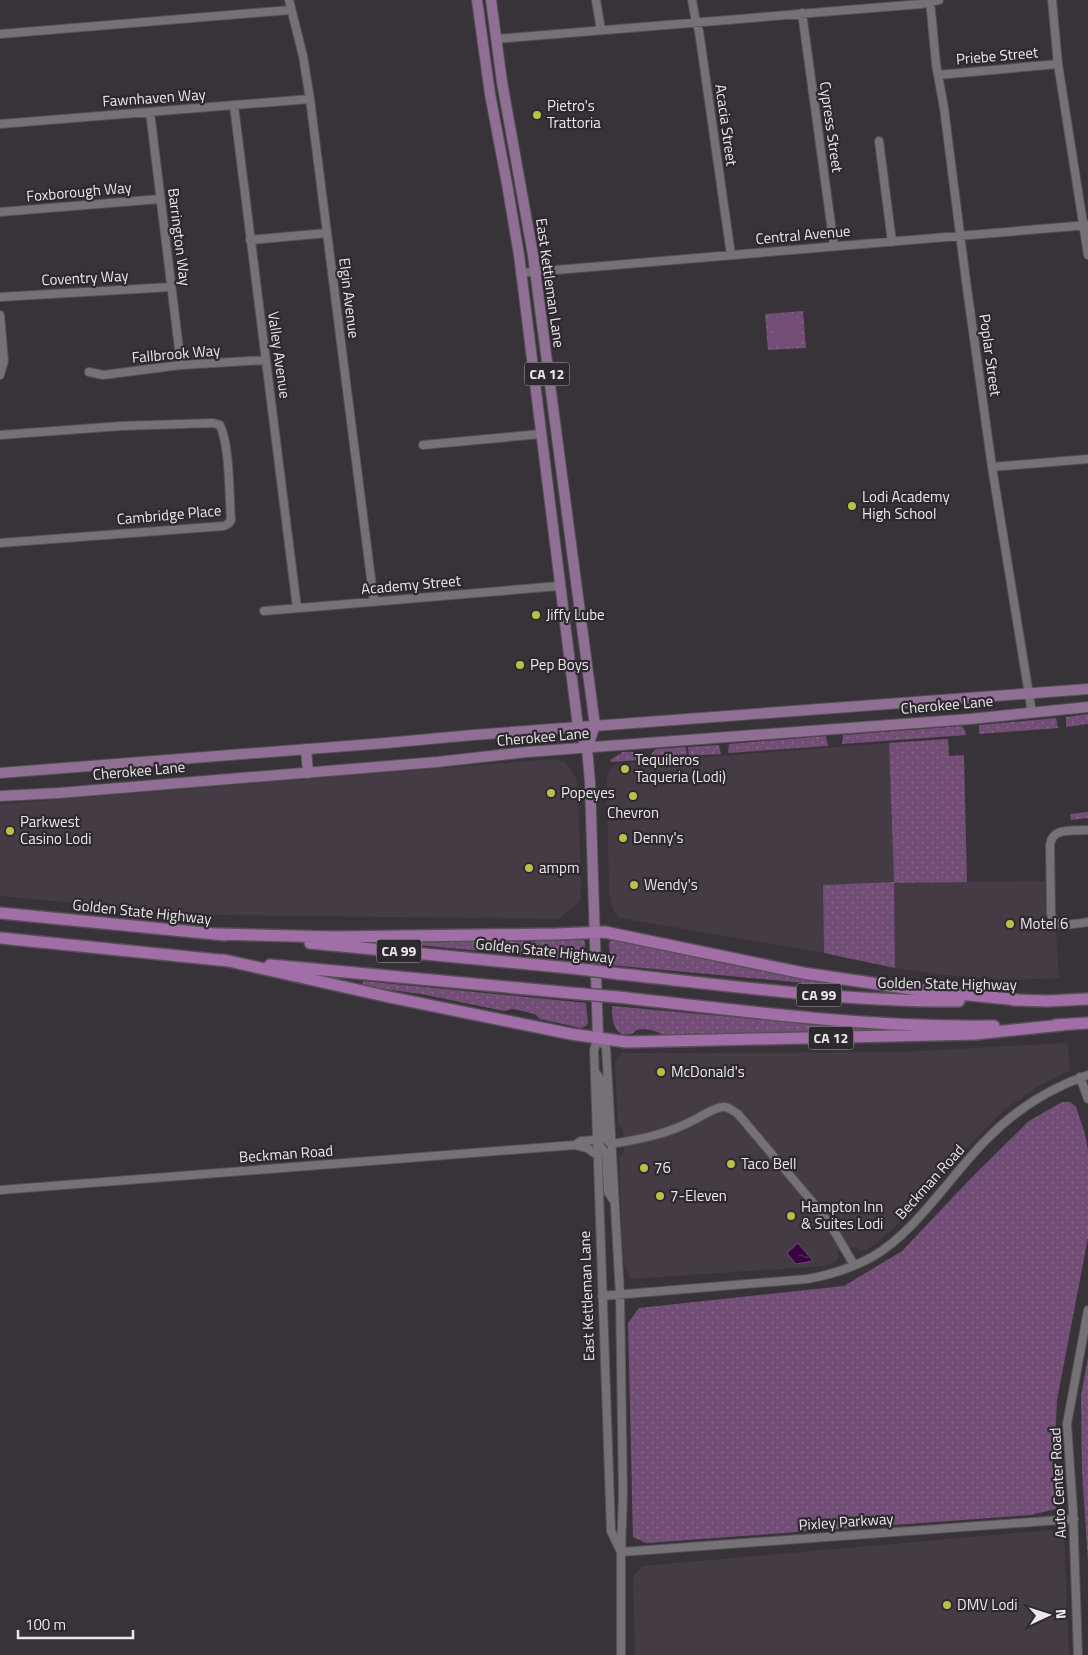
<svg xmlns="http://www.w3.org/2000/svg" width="1088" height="1655" viewBox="0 0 1088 1655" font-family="'Titillium Web',sans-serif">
<defs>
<pattern id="grass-dots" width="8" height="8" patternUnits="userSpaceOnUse" patternTransform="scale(1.25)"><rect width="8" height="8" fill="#724d76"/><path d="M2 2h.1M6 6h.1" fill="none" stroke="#86678a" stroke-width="1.8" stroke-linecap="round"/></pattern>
<pattern id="water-ripples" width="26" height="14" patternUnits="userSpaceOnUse" patternTransform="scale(1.25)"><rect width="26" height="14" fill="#38043e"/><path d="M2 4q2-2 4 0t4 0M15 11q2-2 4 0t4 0" fill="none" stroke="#55295a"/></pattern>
</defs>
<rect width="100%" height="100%" fill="#383338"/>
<!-- built -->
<path fill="#443b45" d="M889 743 894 882 1045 881 1046 923 1050 929H1056L1059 978 1020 980 981 978 935 974 895 968 894 883 823 885 824 953 620 918 613 910 609 892 607 799V775L612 767 616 764Z
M553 759 564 762 571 769 576 778 579 817 581 889 580 901 558 919 203 915 0 896V804Z
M1068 1043 1070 1070 1039 1086 1004 1110 959 1156 912 1209 891 1231 867 1250H860L855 1247 838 1252V1258L835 1262 825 1266 630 1279 623 1259 619 1157 624 1151 623 1131 618 1124 615 1063 622 1053 901 1052Z
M1050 1530 1064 1535 1069 1655H635L633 1577 642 1566Z"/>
<!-- grass -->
<path fill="url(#grass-dots)" d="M803 311 806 348 768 350 765 314Z
M1088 714V724L1066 727V717Z
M1056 718 1058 728 979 734V725Z
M962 726 965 731 966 735 842 744 843 735Z
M826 736 828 746 728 753 729 744Z
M948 739 949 756 964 755 967 882 894 883 895 968 824 953 823 885 894 882 889 743Z
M719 745 721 754 689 756 688 747Z
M686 747 687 756 652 759V753L656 749Z
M623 752H636L640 755V760L612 762 610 760Z
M1088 812V818L1071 820 1070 814Z
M396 937H505L510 941 534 942 541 938H582L585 942V961L397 943Z
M612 940H616L839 980 838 986 611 965 609 945V942Z
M363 981 586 1003 588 1023 586 1026 581 1028 540 1019 535 1014 513 1009 504 1011 421 994 362 986Z
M612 1006 831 1026 886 1029V1031L664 1035C656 1031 646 1028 637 1030 635 1031 633 1034 630 1034 613 1038 612 1018 612 1006Z
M1062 1102H1070L1076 1107 1085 1134 1088 1150V1238L1057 1400 1053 1482 1056 1509 1031 1515 646 1543 633 1537 628 1323 639 1308 844 1286 902 1251 973 1176 1029 1121Z
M1088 1357V1562L1082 1472 1081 1396Z"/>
<!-- garden -->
<path fill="#724d76" d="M797 316 798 328 770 330 769 318Z
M798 331 799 343 771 346 770 333Z"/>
<!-- water -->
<path fill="url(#water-ripples)" stroke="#6e4872" d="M798 1243 813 1261 796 1264 787 1253Z"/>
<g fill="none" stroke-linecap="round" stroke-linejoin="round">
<!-- minor casing -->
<g stroke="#545055" stroke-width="10">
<path id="minor" d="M289 0 303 56 310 99 374 602
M596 0 601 30
M692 0 696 22 699 31 731 255
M930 0 936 64 944 108 966 281 992 467 1032 713
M1052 0 1058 64 1088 255
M802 13 834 246
M0 34 290 10
M496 39 921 4 939 0
M938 75 1058 64
M234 106 297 608
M150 112 181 365
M0 124 310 99
M879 141 892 242
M0 212 160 199
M250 240 327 233
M520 273 1088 225
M0 297 171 287
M0 315 4 361 0 375
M89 372 103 375 181 365 266 360
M0 435 121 426 213 423 220 425C230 447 229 494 231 520L228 524 224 526 0 543
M423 445 541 434
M992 467 1088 459
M264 611 559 586
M1088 830C1073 831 1052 827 1050 845L1051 914C1052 917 1053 921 1055 922 1060 927 1081 923 1088 922
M595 1072 601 1080 603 1137 611 1144C642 1139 668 1134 696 1119 704 1115 714 1107 724 1107 729 1107 733 1111 738 1114L820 1211 836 1234 854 1265
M1080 1077 1088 1099
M575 1145 581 1141 596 1140 606 1154 608 1192 614 1201
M0 1190 575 1145 587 1148 597 1155
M602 1296 807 1279C830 1275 852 1268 872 1257 915 1233 951 1175 986 1140 1014 1111 1050 1088 1088 1075
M621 1552 611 1531 594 1050 598 1038 606 1047 620 1295 623 1494 621 1552V1655
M621 1552 1074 1519
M1078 1655 1073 1511 1067 1424 1088 1310"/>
</g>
<!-- major casing -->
<g stroke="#545055" stroke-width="12">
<path id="major" d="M477 0 490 94 507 184 519 255 578 727 587 748 590 782 598 1038
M491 0 502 82 533 255 595 726 587 748
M306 749 308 773
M0 773 386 743 473 735 1088 689
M0 796 59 793 437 762 527 752 970 719 1088 707"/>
</g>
<!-- highway casing -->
<g stroke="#545055" stroke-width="14">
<path id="highway" d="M0 913 225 935
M217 934 335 937 556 934 605 932 803 973 919 990 1019 1000
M0 938 229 961
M310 943 580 969
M224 960 389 997 571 1034 627 1042 975 1034 1062 1025
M270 965 582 994
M620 974C733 986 846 1002 959 1001
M618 997C743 1011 868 1028 994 1026
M1013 1000 1047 1001 1088 999
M1055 1025 1088 1023"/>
</g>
<!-- minor -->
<use href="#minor" stroke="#767177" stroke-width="8"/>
<!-- major -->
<use href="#major" stroke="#906f94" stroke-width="10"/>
<!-- highway -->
<use href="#highway" stroke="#a16ea7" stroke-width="11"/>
<!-- highway-bridge casing -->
<g stroke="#545055" stroke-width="14" stroke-linecap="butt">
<path id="highway-bridge" d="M580 969 620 974
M582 994 618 997"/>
</g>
<!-- highway-bridge -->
<use href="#highway-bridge" stroke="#a16ea7" stroke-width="11"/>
</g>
<!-- markers -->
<g fill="#b8c147" stroke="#2e292e" stroke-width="2">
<circle cx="537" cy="115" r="5"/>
<circle cx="852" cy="506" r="5"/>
<circle cx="536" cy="615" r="5"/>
<circle cx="520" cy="665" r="5"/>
<circle cx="625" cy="769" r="5"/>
<circle cx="551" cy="793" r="5"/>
<circle cx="633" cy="796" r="5"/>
<circle cx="10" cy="831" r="5"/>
<circle cx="623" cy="838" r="5"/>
<circle cx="529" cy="868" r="5"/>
<circle cx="634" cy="885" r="5"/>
<circle cx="1010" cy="924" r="5"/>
<circle cx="661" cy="1072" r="5"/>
<circle cx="731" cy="1164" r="5"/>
<circle cx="644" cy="1168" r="5"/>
<circle cx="660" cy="1196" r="5"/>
<circle cx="791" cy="1216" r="5"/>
<circle cx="947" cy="1605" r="5"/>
</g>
<g text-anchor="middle" stroke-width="4.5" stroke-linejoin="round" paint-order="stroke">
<!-- shield labels -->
<g fill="#2e292e" stroke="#b2afb3" stroke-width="1">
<rect x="524.5" y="362.5" width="45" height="23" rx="4"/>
<rect x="376.5" y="939.5" width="45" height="23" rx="4"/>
<rect x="796.5" y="983.5" width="45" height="23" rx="4"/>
<rect x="808.5" y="1026.5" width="45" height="23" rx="4"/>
</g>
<g font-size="14" font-weight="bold" fill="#ebe8ec">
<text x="547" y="379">CA 12</text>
<text x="399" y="956">CA 99</text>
<text x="819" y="1000">CA 99</text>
<text x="831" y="1043">CA 12</text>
</g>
<!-- street labels -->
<g font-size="15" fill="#ebe8ec" stroke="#2e292e">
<text transform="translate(997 56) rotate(-5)" y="5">Priebe Street</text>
<text transform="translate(154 98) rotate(-4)" y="5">Fawnhaven Way</text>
<text transform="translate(726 125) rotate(82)" y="5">Acacia Street</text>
<text transform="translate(831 127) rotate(82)" y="5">Cypress Street</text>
<text transform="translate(79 192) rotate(-5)" y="5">Foxborough Way</text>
<text transform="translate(803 235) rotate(-5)" y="5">Central Avenue</text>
<text transform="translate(179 237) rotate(83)" y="5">Barrington Way</text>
<text transform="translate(85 278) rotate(-3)" y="5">Coventry Way</text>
<text transform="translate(550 283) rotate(82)" y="5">East Kettleman Lane</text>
<text transform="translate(349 298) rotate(83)" y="5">Elgin Avenue</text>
<text transform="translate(176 354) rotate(-5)" y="5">Fallbrook Way</text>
<text transform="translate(279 355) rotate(82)" y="5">Valley Avenue</text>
<text transform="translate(990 355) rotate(82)" y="5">Poplar Street</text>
<text transform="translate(169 515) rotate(-5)" y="5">Cambridge Place</text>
<text transform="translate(411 585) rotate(-5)" y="5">Academy Street</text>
<text transform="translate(947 705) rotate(-5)" y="5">Cherokee Lane</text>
<text transform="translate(543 737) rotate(-5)" y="5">Cherokee Lane</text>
<text transform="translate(139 771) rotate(-5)" y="5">Cherokee Lane</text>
<text transform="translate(142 912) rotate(6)" y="5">Golden State Highway</text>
<text transform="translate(545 951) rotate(6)" y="5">Golden State Highway</text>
<text transform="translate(947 984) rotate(1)" y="5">Golden State Highway</text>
<text transform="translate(286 1154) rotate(-4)" y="5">Beckman Road</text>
<text transform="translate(930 1182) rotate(-48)" y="5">Beckman Road</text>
<text transform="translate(587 1296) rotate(-92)" y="5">East Kettleman Lane</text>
<text transform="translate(1058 1483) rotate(-93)" y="5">Auto Center Road</text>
<text transform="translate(846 1522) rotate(-4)" y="5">Pixley Parkway</text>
</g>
<!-- poi labels -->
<g font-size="15" fill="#ebe8ec" stroke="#2e292e" text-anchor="start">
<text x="547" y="111">Pietro's<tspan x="547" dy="17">Trattoria</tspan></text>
<text x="862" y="502">Lodi Academy<tspan x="862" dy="17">High School</tspan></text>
<text x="546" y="620">Jiffy Lube</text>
<text x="530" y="670">Pep Boys</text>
<text x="635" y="765">Tequileros<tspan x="635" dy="17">Taqueria (Lodi)</tspan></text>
<text x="561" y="798">Popeyes</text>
<text x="633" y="818" text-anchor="middle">Chevron</text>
<text x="20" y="827">Parkwest<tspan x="20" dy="17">Casino Lodi</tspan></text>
<text x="633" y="843">Denny's</text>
<text x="539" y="873">ampm</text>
<text x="644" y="890">Wendy's</text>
<text x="1020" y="929">Motel 6</text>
<text x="671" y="1077">McDonald's</text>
<text x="741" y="1169">Taco Bell</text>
<text x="654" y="1173">76</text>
<text x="670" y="1201">7-Eleven</text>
<text x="801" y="1212">Hampton Inn<tspan x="801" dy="17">&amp; Suites Lodi</tspan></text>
<text x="957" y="1610">DMV Lodi</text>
</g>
</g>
<!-- north arrow -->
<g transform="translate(1048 1615) rotate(86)" stroke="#2e292e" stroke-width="4" paint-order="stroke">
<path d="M0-4L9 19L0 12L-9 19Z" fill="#ebe8ec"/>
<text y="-8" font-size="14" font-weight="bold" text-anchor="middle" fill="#ebe8ec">N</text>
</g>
<!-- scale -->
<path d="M18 1630v8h115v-8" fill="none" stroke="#ebe8ec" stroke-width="2.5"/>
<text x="25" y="1630" font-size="15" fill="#ebe8ec" stroke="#2e292e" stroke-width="4" paint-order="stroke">100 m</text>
</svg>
